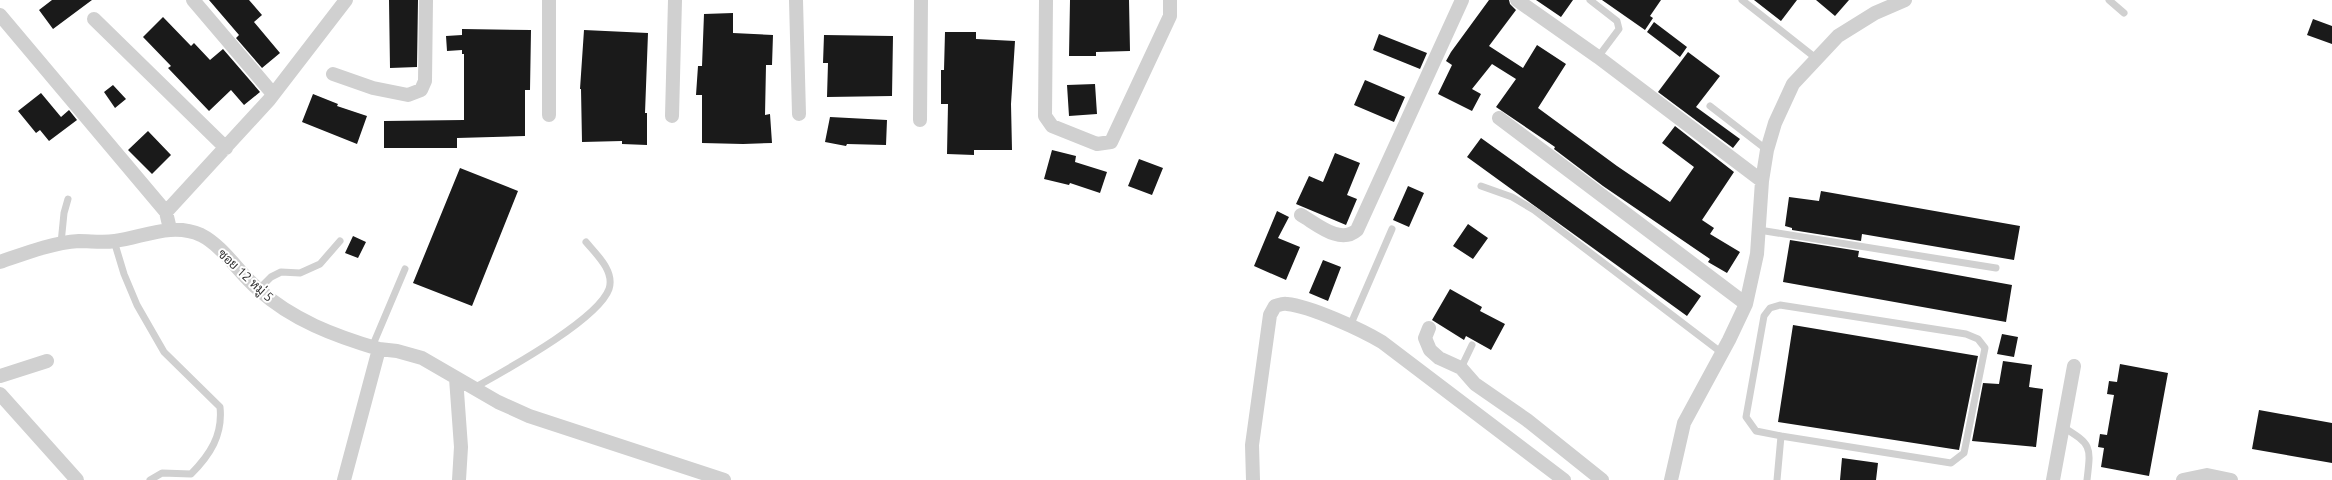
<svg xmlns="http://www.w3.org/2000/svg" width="2332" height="480" viewBox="0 0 2332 480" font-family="Ubuntu,Sarabun,sans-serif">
<rect width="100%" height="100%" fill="#fff"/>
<!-- building -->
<path fill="#1a1a1a" d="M52 0H92L53 29 39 10Z
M209 0H249L262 15 254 22 280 53 262 68 236 38 239 35Z
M389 0H418L417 67 390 68Z
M1070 0H1129L1130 51 1096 52V56H1069Z
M1489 0H1509L1510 4 1516 10 1489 46 1523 68 1537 45 1566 64 1538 108 1617 166 1670 202 1694 167 1662 143 1675 126 1734 172 1702 220 1714 228 1710 234 1740 252 1727 273 1708 262 1710 259 1603 186 1554 149 1555 147 1496 107 1516 79 1492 64 1472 89 1481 94 1472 111 1438 94 1452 65 1446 61 1451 52Z
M1536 0H1573L1561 17Z
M1602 0H1661L1650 16 1653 18 1645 30Z
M1754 0H1797L1781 21Z
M1816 0H1849L1835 16Z
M733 13V33L773 35 772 65H766L765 115 770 114 772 143 743 144 702 143V95H696L698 66H702L704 14Z
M163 17 191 46 194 43 210 60 223 49 260 92 244 105 231 90 209 111 168 68 171 66 143 37Z
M2313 19 2332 26V44L2307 35Z
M1654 22 1687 47 1680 57 1647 32Z
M462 29 531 30 530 90H525V136L457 138V148H384V121L464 120V54H462V50L447 51 446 36 462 35Z
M584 30 648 33 645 113H647V145L622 144V141L582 142 581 89H580Z
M945 32H976V39L1015 41 1011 104 1012 150H974V155L947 154 948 104H941V70H944Z
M1379 34 1427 53 1420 69 1373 50Z
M824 35 893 36 892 96 827 97 828 63H823Z
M1688 52 1720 76 1696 107 1740 139 1733 148 1658 92Z
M1365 80 1405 97 1394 122 1354 105Z
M1095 84 1097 114 1069 116 1067 85Z
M113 85 126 99 115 108 104 92Z
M41 93 61 117 69 110 77 120 49 141 40 130 36 133 18 111Z
M313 94 338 104 337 106 367 116 357 144 302 122Z
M830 117 887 120 886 145 847 144 846 146 825 142Z
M148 131 171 155 152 174 128 150Z
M1481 138 1701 296 1687 316 1467 157Z
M1052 150 1076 156 1075 162 1107 172 1100 193 1070 183 1069 185 1044 179Z
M1335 153 1360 163 1347 195 1357 199 1346 225 1296 204 1309 176 1323 182Z
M1139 159 1163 168 1152 195 1128 186Z
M460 168 518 191 472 306 413 283Z
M1408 186 1424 193 1409 227 1393 220Z
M1821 191 2020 226 2014 260 1862 234 1861 241 1792 230V228L1785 226 1789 197 1819 201Z
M1277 211 1289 217 1278 238 1300 247 1286 280 1254 266Z
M1468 224 1488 238 1473 259 1453 246Z
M353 236 366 242 358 258 345 253Z
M1790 240 1859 251 1858 257 2012 285 2006 322 1783 282Z
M1323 260 1341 267 1328 301 1309 293Z
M1450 289 1482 307 1480 311 1505 324 1491 350 1466 336 1464 340 1432 320Z
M1793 325 1978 356 1959 450 1778 422Z
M2002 334 2018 337 2014 357 1997 354Z
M2003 361 2032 365 2029 387 2043 389 2036 447 1972 441 1983 383 1999 384Z
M2120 364 2168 373 2149 476 2101 467 2104 448 2098 447 2100 434 2107 435 2114 395 2107 394 2109 381 2117 382Z
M2259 410 2332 423V463L2252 449Z
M1842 458 1878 463 1876 480H1840Z"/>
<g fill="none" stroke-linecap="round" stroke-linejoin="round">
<!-- lane -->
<path stroke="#d0d0d0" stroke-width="7" d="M1590 0 1617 21 1619 29 1598 57
M1742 0 1817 59
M2109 0 2124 13
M1710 106 1767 150
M1481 186 1512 197 1534 210 1722 353
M1759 230 1996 268
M114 241 124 274 137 305 164 352 220 407C223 435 210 455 191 474L162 473 150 480
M61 243 64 213 68 199
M258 290 271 277 281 272 300 273 320 264 340 241
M1350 326 1392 229
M372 347 405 269
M1461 368 1472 345
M474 388C504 371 598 320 609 289 615 271 596 254 586 242
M2063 427C2092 445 2091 446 2087 480
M1777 480 1781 436 1951 463 1964 453 1985 348 1978 339 1966 334 1780 305 1770 308 1764 316 1746 417 1756 431 1781 436"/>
<!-- street -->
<path stroke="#d0d0d0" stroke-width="14" d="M193 0 273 94
M549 0V115
M796 0 799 114
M1046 0 1045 116 1052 126 1097 144 1111 142 1170 16V0
M1517 0 1598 57 1762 181
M0 15 166 212
M94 19 226 148
M333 74 373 88 408 95 421 90 425 81 426 0
M672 116 675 0
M1499 118 1746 304
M920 120 921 0
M1301 215C1317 224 1340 245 1357 230L1462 0
M170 229 166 212 269 100 346 0
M0 262C26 253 51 243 79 241 91 241 103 243 115 241 144 237 172 222 201 235 223 246 239 273 258 289 292 320 335 336 379 349L344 480
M1429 328 1425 338 1430 350 1439 358 1461 368 1475 384 1527 420 1602 480
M379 349 397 351 422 358 498 402 529 416 724 480
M0 376 47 361
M456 378 461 447 459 480
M0 394 77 480
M1253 480 1252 445 1270 315 1275 306C1279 305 1283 303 1287 304 1310 306 1362 330 1382 342L1564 480
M1671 480 1684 423 1729 340 1746 304 1757 254 1762 181 1767 150 1775 123 1793 84 1838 36 1875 13 1905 0
M2053 480 2074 366
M2183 480 2207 475 2231 480"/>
</g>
<g text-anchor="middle" stroke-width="4" stroke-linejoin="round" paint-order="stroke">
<!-- street labels -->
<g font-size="13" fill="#333" stroke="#fff">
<text transform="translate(246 275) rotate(43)" y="5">ซอย 12 หมู่ 5</text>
</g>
</g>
</svg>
